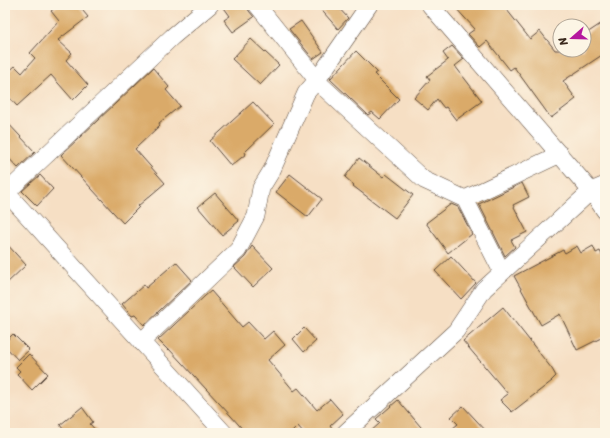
<svg xmlns="http://www.w3.org/2000/svg" width="610" height="438" viewBox="0 0 610 438" font-family="Sriracha,sans-serif">
<rect width="100%" height="100%" fill="#fcf5e5"/>
<filter id="ink" filterUnits="userSpaceOnUse"><feTurbulence type="fractalNoise" baseFrequency=".025" numOctaves="2"/><feDisplacementMap in="SourceGraphic" scale="8" xChannelSelector="R" yChannelSelector="G"/><feConvolveMatrix kernelMatrix="1 2 1 2 8 2 1 2 1" color-interpolation-filters="sRGB"/></filter>
<filter id="wash" filterUnits="userSpaceOnUse"><feTurbulence type="fractalNoise" baseFrequency=".012" numOctaves="4" result="noise"/><feDisplacementMap in="SourceGraphic" scale="16" xChannelSelector="R" yChannelSelector="G"/><feGaussianBlur stdDeviation="0.9" result="paint"/><feColorMatrix in="noise" values="0 0 0 0 0 0 0 0 0 0 0 0 0 0 0 0 0 1.4 0 .05"/><feComposite in="paint" operator="in"/></filter>
<g filter="url(#wash)">
<rect width="100%" height="100%" fill="#f6dfc4"/>
<g id="blocks">
<!-- building -->
<path fill="#daaa69" d="M58 5H78L88 17 58 40 72 53 66 60 88 85 73 100 51 75 17 106 5 93V75L15 66 22 73 35 58 30 53 59 21 51 11Z
M222 5H247L249 11 254 17 233 32 224 20 230 16Z
M317 5H336L348 18 338 29Z
M453 5H503L530 39 540 31 555 50H584V35L605 21V53L563 81 576 99 551 118 514 67 510 70 487 41 480 47 468 34 475 29Z
M301 21 323 52 313 59 289 29Z
M251 39 279 65 260 85 232 59Z
M452 46 464 59 455 66 482 101 456 120 446 107 444 108 437 99 428 110 414 98 430 80 427 76 448 60 443 53Z
M356 51 377 72 374 74 399 99 380 119 372 112 368 115 330 79Z
M153 68 169 87 166 90 180 106 159 123 160 125 135 149 165 183 138 206 139 207 123 223 61 155Z
M253 102 274 124 245 152 246 154 231 166 210 141Z
M5 120 35 152 18 168 5 154Z
M359 158 383 177 386 174 413 195 395 218 353 186 354 185 345 177Z
M290 174 322 199 308 217 276 192Z
M40 175 53 189 37 206 22 191Z
M522 183 529 197 513 205 527 232 511 240 515 247 505 256 479 204Z
M215 193 239 221 222 235 198 207Z
M451 204 458 207 472 234 448 253 426 223Z
M5 242 26 265 5 285Z
M252 246 273 268 253 287 234 267 245 257Z
M577 246 581 253 593 246 596 253 600 251 605 261V336L577 350 560 314 541 325 514 276 563 250 565 253Z
M451 256 476 283 461 299 435 271Z
M176 262 192 280 144 325 135 315 132 316 122 304 144 285 146 288Z
M211 291 242 327 248 322 264 339 273 331 285 345 268 360 294 391 298 388 317 410 330 399 343 414 330 426 335 433H304L298 426 291 433H246L231 416 169 349 168 350 158 340 205 296Z
M503 307 552 369 556 376 551 381H552L512 412 500 400 508 394 463 341Z
M304 328 316 341 304 352 293 339Z
M13 334 29 350 18 360 5 346V342Z
M29 354 48 374 32 390 17 374 20 371 16 367Z
M398 400 426 433H369L380 423 376 419Z
M463 406 488 433H447L458 424 451 417Z
M82 407 93 422 90 424 98 433H66L60 425Z"/>
</g>
</g>
<g filter="url(#ink)">
<use href="#blocks" fill-opacity="0" stroke="#574537" stroke-width="1"/>
<g fill="none" stroke-linecap="round" stroke-linejoin="round">
<!-- minor casing -->
<g stroke="#574537" stroke-width="18">
<path id="minor" d="M257 5 321 85 424 180 465 199 502 272
M430 5 591 191 605 211
M5 191 224 433
M6 193 172 37 210 5
M465 199 560 154
M141 342 238 250 256 216 261 188 272 170 306 93 317 80 369 5
M345 433 456 331 484 289 591 191 605 185"/>
</g>
<!-- minor -->
<use href="#minor" stroke="#fff" stroke-width="17"/>
</g>
</g>
<!-- margin -->
<rect width="610" height="438" fill="none" stroke="#fcf5e5" stroke-width="20"/>
<!-- north arrow -->
<g transform="translate(572 38) rotate(250)"><circle r="19" fill="#fcf5e5" stroke="#afa495"/>
<path d="M0-3L7 15L0 10L-7 15Z" fill="#b5179e"/>
<text y="-6" font-size="11" font-weight="bold" text-anchor="middle" fill="#3b2a1e">N</text>
</g>
</svg>
